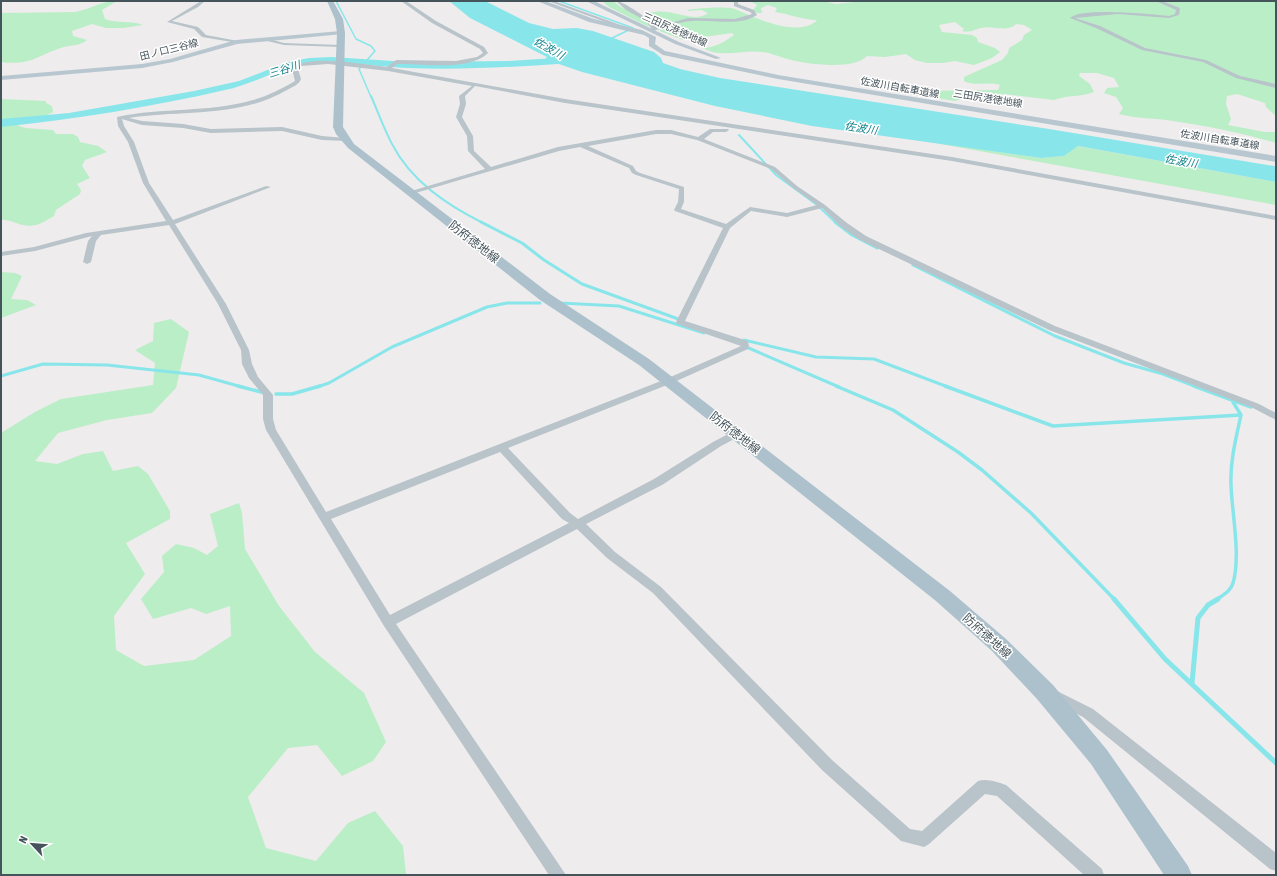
<svg xmlns="http://www.w3.org/2000/svg" width="1277" height="876" viewBox="0 0 1277 876" font-family="'Asap Condensed','Noto Sans JP',sans-serif">
<rect width="100%" height="100%" fill="#efeced"/>
<!-- green -->
<path fill="#baeec6" d="M107 1H117L102 10 105 19C117 24 131 20 143 25L123 28H106L92 24 72 31 73 36 87 40C80 46 72 45 64 47 37 55 32 66 1 62V13L75 12C86 10 95 5 107 2Z
M602 1H613C625 12 641 14 652 26H647L609 7Z
M750 1H822L836 4 864 1H1276V116L1266 107 1265 103 1237 94 1227 96 1226 104 1231 119 1228 125 1265 132H1276V143C1242 133 1208 126 1173 121 1155 118 1136 119 1119 114L1123 108 1116 97 1104 93 1107 88 1119 87 1114 78 1097 73H1080L1079 76 1090 84 1094 92C1081 97 1067 95 1054 100L1004 94 988 100 964 98 955 101 918 95 920 91 998 90 1000 85C988 81 975 87 964 81V77L1002 60 1008 53 1009 48 1022 40 1024 35 1032 30 1024 25 1016 24C1007 33 991 25 981 28 973 30 970 33 962 31L964 29 955 22 939 25 942 32 972 35 977 38 978 42 995 48 1000 52 992 58 974 65 955 61 943 63H927L915 60 906 54 885 57 867 56C853 71 803 64 784 58 777 56 771 53 763 52 743 49 721 59 703 48 717 47 724 42 734 35L732 33 683 40 660 31 657 25 671 20 651 17 648 14C668 5 694 25 708 13L701 10 688 11V10C697 8 727 6 735 9 753 17 799 39 817 20 802 20 790 14 775 12L777 8 768 5 761 8 762 13H757L753 10 757 5Z
M1 99 46 101V103L52 106 53 112 43 117 18 121 14 124 25 128 53 130 56 134H73L78 137 80 142 98 146 107 152 85 160 82 166 90 178 77 184 81 190 80 194 56 210 54 216C44 222 35 228 23 225 16 224 9 219 1 220Z
M924 141 1041 158 1064 156 1077 146 1276 182V205Z
M1 272 15 273 22 276 11 299 27 300 36 305 1 318Z
M171 319 189 332 176 388 152 413 107 420 58 433 35 461 57 464 83 454 103 451 113 471 138 466 148 474 170 511V519L126 543 145 574 114 616 116 650 144 666 194 660 231 636 230 606 206 614 191 608 153 619 141 599 164 572 162 556 176 544 194 548 207 555 218 546 210 514 239 503 242 513 245 549 279 606 315 652 364 693 386 742 373 761 342 776 317 745 288 748 248 797 266 848 316 861 348 823 375 811 403 846 406 875H1V433L35 412 61 399 153 385 155 363 135 350 153 341 154 323Z"/>
<!-- water -->
<path fill="#88e6ea" d="M449 1H485L529 23 553 29 577 28 593 31 654 52 661 58 663 63 680 69 720 78 1049 129 1274 166 1276 167V182L1078 146 1064 156 1041 158 812 126 715 106 582 72 559 64 542 63 547 57 470 18Z"/>
<g fill="none" stroke-linecap="round" stroke-linejoin="round">
<!-- stream-far4 -->
<path stroke="#88e6ea" stroke-width="1.5" d="M336 1 356 39 371 46 375 51 359 69 371 97
M559 1 633 28 610 39"/>
<!-- stream-far3 -->
<path stroke="#88e6ea" stroke-width="2" d="M371 96C378 112 384 129 392 144 411 181 447 205 483 223
M739 135 776 175 817 205 836 223"/>
<!-- stream-far2 -->
<path stroke="#88e6ea" stroke-width="3" d="M481 222 522 243 544 260 582 284 681 320
M835 222 852 235 877 248
M913 265 1055 336 1124 363 1163 374 1197 387
M560 303 619 306 704 333
M744 340 816 357 874 359 948 387
M744 346 839 387
M1 376 43 364 107 365 199 375 242 387
M317 387 329 383 392 347 487 307 507 303H540"/>
<!-- stream-far1 -->
<path stroke="#88e6ea" stroke-width="3.5" d="M238 386 261 392
M836 386 893 410 958 452 982 470 1031 513 1115 600
M945 386 1053 426 1241 415
M1194 386 1251 407
M276 394H292L320 386
M1216 600C1223 595 1231 591 1233 583 1241 556 1232 514 1231 485 1230 461 1236 438 1241 415L1233 402"/>
<!-- stream -->
<path stroke="#88e6ea" stroke-width="5" d="M1114 599 1165 659 1276 763
M1192 683 1198 618 1208 605 1218 599"/>
<!-- river -->
<path fill="#88e6ea" fill-rule="evenodd" d="M331 57 409 62 509 61 571 57 576 60 571 63C517 67 462 70 408 68 375 67 341 60 308 64 279 68 253 84 225 90 151 107 76 119 1 127V119L69 113 194 91 239 81 288 62 309 58Z"/>
<!-- street -->
<path fill="#b8c4ca" fill-rule="evenodd" d="M201 1H205L198 7 172 21 198 27 206 35 238 41V43L202 37 194 29 167 22Z
M401 1H406L436 21 484 47 488 53C468 72 423 63 397 64L392 68 565 99 952 157 1276 216V220L952 161 565 103 475 86 465 96 466 104 462 117 473 136 474 151 491 167 558 147 656 130H671L698 137 710 129H728L729 130 726 132H713L704 139 775 167 797 186 825 205 847 223 866 236 1055 326 1259 404 1276 413V420L1253 408 1049 330 860 240 841 227 822 208 787 217 751 211 730 228 685 321 748 341 749 347 748 349 672 383 508 448 570 513 578 519 654 479 713 442 732 432H740L741 434 740 436 721 446 662 485 586 524 615 552 661 587 832 760 910 829 922 831 978 781C986 778 998 782 1006 785L1102 869 1104 875H1084L997 796 985 794 929 844 924 847 901 841 822 770 653 593 607 558 577 529 396 624 566 875H549L384 626 266 430 263 419V395L249 378 242 364 241 350 218 304 169 225 101 235 96 241 91 262 87 264 83 262 88 241 92 236 35 251 1 256V252L34 247 86 233 166 221 143 183 128 142 118 126 117 117C162 107 209 113 253 100 268 96 281 89 295 81L292 69C306 53 366 65 387 67L396 60 456 61 477 57 483 53 480 49 432 23ZM328 64 388 71 472 86 459 96 460 104 456 117 467 136 468 151 485 169 408 192V194H412L559 151 580 147 629 168 632 173 636 175 679 189 678 202 674 210 675 211 723 228 676 322 677 324 741 346 666 379 326 512 276 430 273 419V395L258 377 252 364 249 350 226 304 175 224 271 187 266 186 173 220 149 183 134 142 124 126 122 119 142 125 183 128 211 133 282 131 322 140 347 141 348 140 345 138 322 136 282 127 211 129 183 124 142 121 129 118C181 110 240 118 287 90 292 87 299 85 301 79L298 69 301 66ZM656 134H671L697 140 771 169 793 188 817 205 787 213 750 207 726 224 681 209 684 202V187L640 173 636 171 633 166 588 146ZM500 452 562 519 569 523 390 615 331 519Z
M548 1H554L626 27 622 28Z
M616 1C623 1 651 20 656 27L688 18 735 19 752 14 750 12 734 6V1H738V4L754 10 757 15C739 27 713 19 692 21 678 22 666 27 653 31L646 21 626 10Z
M1156 1H1162L1180 8 1179 15 1169 18 1118 14 1075 18 1100 26 1145 48 1206 60 1240 76 1276 84V88L1236 78 1203 62 1142 50 1096 28 1070 18C1080 7 1152 14 1169 16L1175 14 1176 10Z
M265 38 284 43 340 45 342 46 340 47 284 45 263 40Z
M1053 689 1093 709 1276 853V871L1270 869 1083 717 1048 699 1046 695 1048 691Z"/>
<!-- secondary -->
<path fill="#b8c7cf" fill-rule="evenodd" d="M537 1H545L594 19 642 30 656 37 655 44 665 51 778 75 1276 156V162L778 79 663 55 649 46V38L644 35 589 22Z
M586 1H594L679 42 721 58 716 59 675 44Z
M341 31 343 32V34L237 44 173 62 142 68 1 80V76L142 64 170 59 236 40Z"/>
<!-- primary -->
<path fill="#acc1cc" fill-rule="evenodd" d="M327 1H333L343 19 345 33 343 127 354 144 550 294 649 359 950 591 1006 639 1053 685 1107 750 1188 866 1192 875H1164L1091 764 1037 699 992 651 936 601 639 365 540 300 348 148 336 134 333 127 337 33 335 19Z"/>
</g>
<g text-anchor="middle" stroke-width="3" stroke-linejoin="round" paint-order="stroke">
<!-- far-street labels -->
<g font-size="10" fill="#45535a" stroke="#fff">
<text transform="translate(675 29) rotate(24)" y="4">三田尻港徳地線</text>
<text transform="translate(169 49) rotate(-14)" y="4">田ノ口三谷線</text>
<text transform="translate(900 87) rotate(10)" y="4">佐波川自転車道線</text>
<text transform="translate(988 98) rotate(9)" y="4">三田尻港徳地線</text>
<text transform="translate(1220 139) rotate(9)" y="4">佐波川自転車道線</text>
</g>
<!-- far-water labels -->
<g font-size="11" font-style="italic" fill="#0f8187" stroke="#fff">
<text transform="translate(549 48) rotate(29)" y="4">佐波川</text>
<text transform="translate(284 69) rotate(-17)" y="4">三谷川</text>
<text transform="translate(861 128) rotate(9)" y="4">佐波川</text>
<text transform="translate(1181 161) rotate(10)" y="4">佐波川</text>
</g>
<!-- street labels -->
<g font-size="12" fill="#45535a" stroke="#fff">
<text transform="translate(474 242) rotate(38)" y="4">防府徳地線</text>
<text transform="translate(735 433) rotate(38)" y="4">防府徳地線</text>
<text transform="translate(987 636) rotate(42)" y="4">防府徳地線</text>
</g>
</g>
<!-- border -->
<rect width="1277" height="876" fill="none" stroke="#45535a" stroke-width="4"/>
<!-- north arrow -->
<g transform="translate(32 844) rotate(296)" stroke="#ffffff" stroke-width="3" paint-order="stroke">
<path d="M0-3L7 15L0 10L-7 15Z" fill="#45535a"/>
<text y="-6" font-size="11" font-weight="bold" text-anchor="middle" fill="#45535a">N</text>
</g>
</svg>
